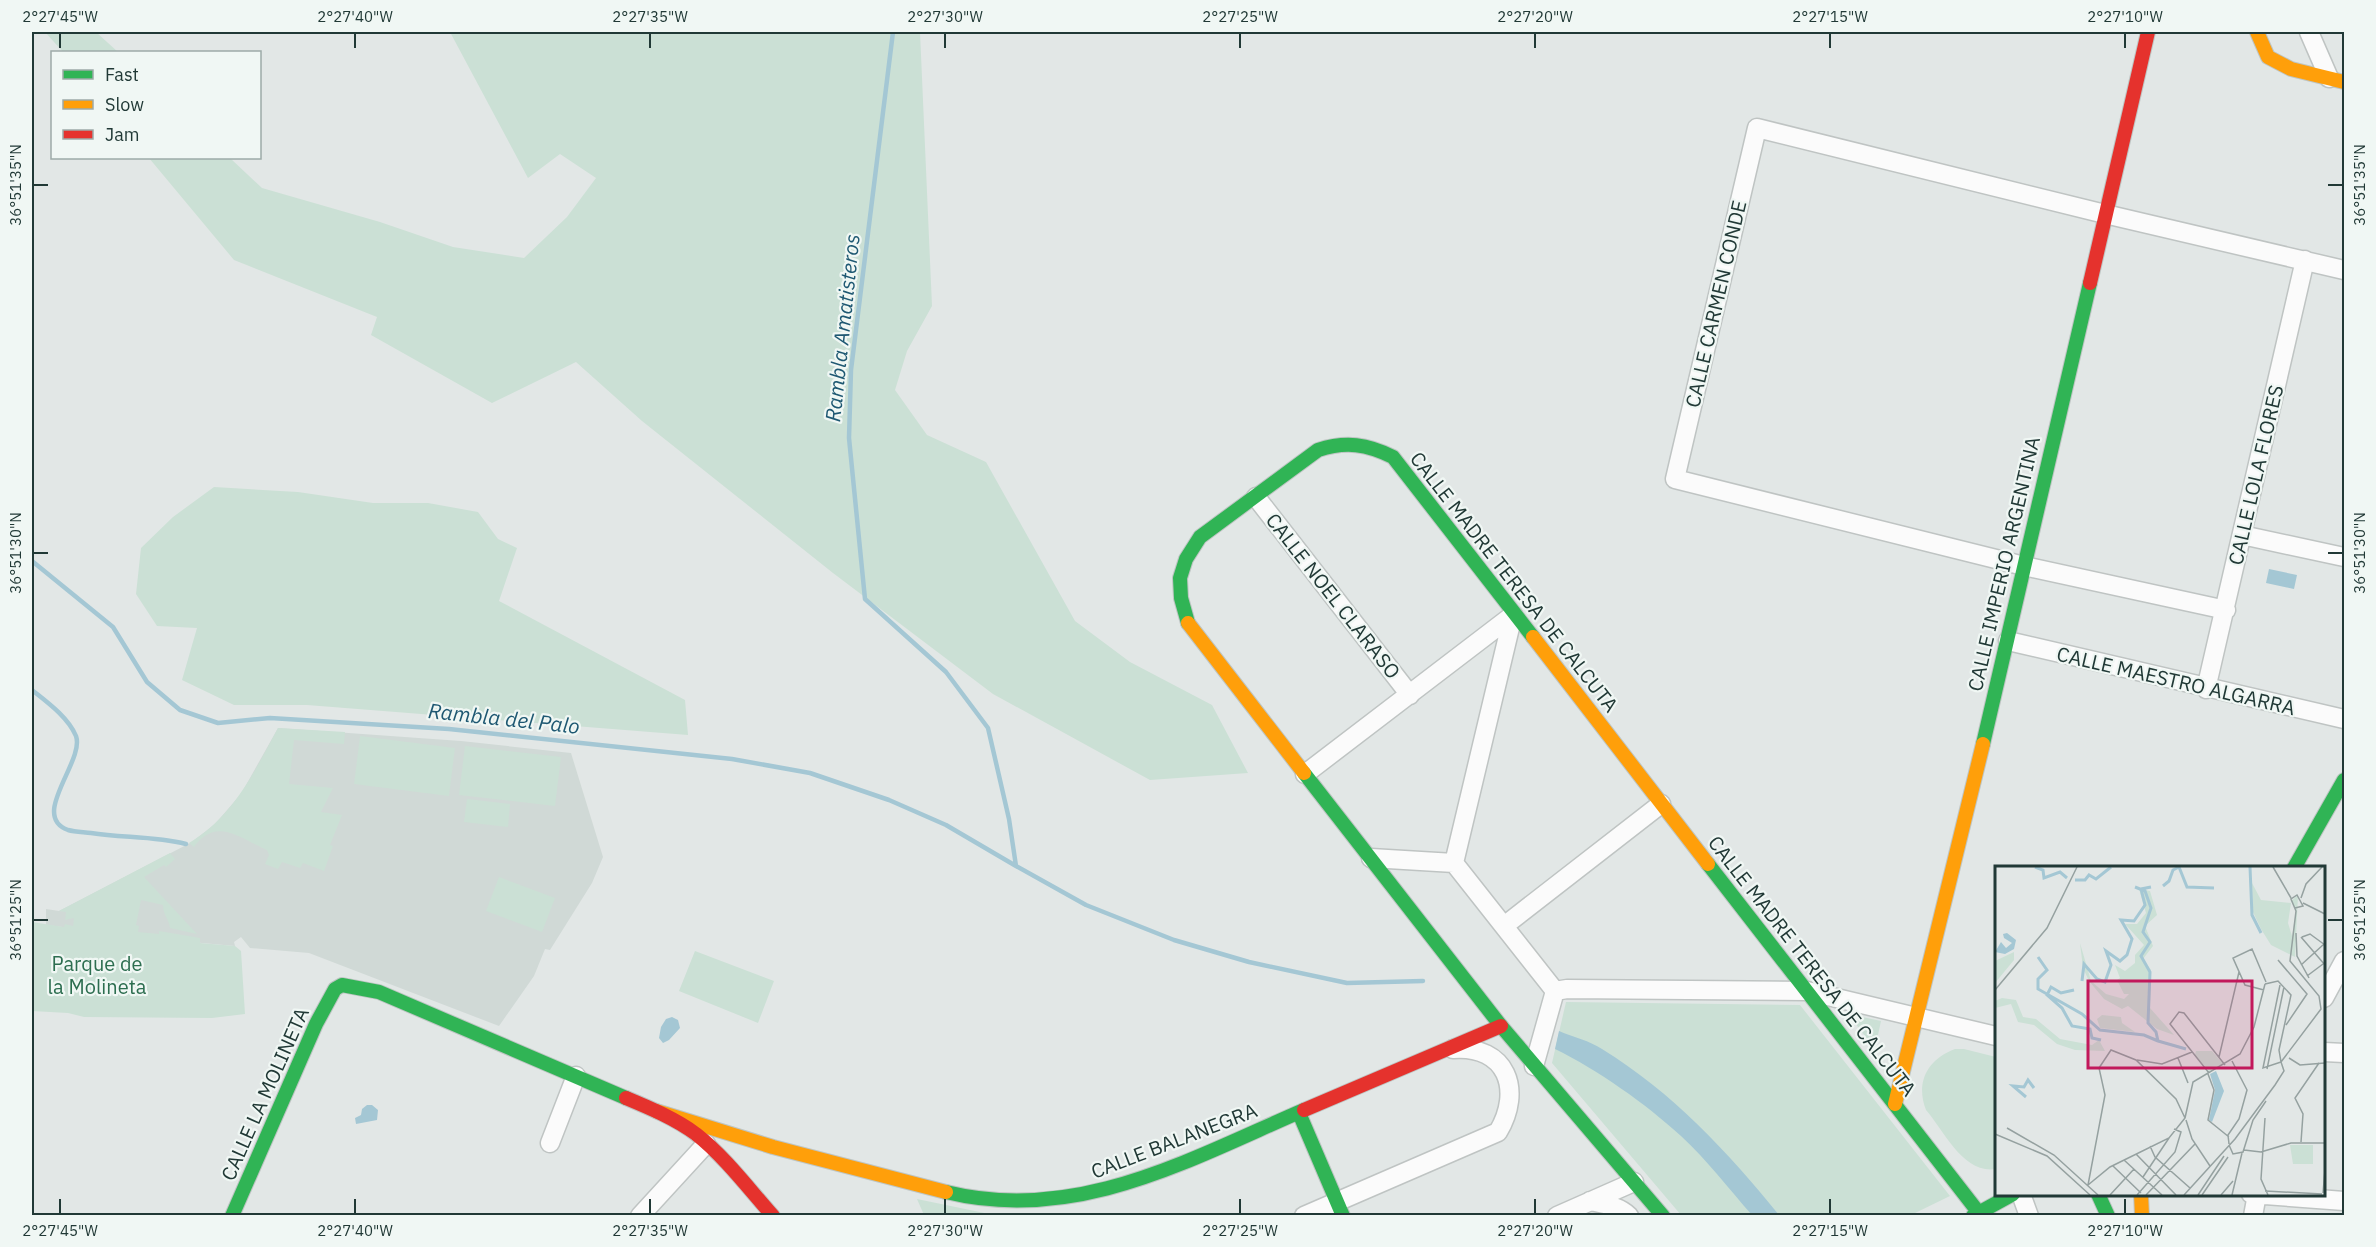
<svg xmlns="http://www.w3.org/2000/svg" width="2376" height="1247" viewBox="0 0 2376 1247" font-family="'IBM Plex Sans',sans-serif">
<rect width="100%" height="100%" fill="#e2e7e6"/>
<!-- built -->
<path fill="#d0d9d6" d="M278 728 461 741 571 753 603 857 592 883 550 950 545 949 534 976 499 1026 309 953 250 948 241 937 234 942 235 946 158 939 46 925V909L59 911 192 842 215 824 241 794Z"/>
<!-- green -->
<path fill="#cbe0d5" d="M45 32H96L118 52H63Z
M450 32H920L932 306 907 351 895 390 927 435 986 462 1075 621 1130 662 1212 705 1248 773 1150 780 993 694 833 573 642 421 576 362 492 403 371 335 377 317 234 260 149 158H230L262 188 380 222 453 247 524 258 567 217 596 178 560 154 528 178Z
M214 487 298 492 373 503H428L478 512 498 539 517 548 499 601 685 700 688 735 307 705H234L182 680 197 628 157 626 136 594 141 548 173 517Z
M278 728 345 732 344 744 294 740 289 784 333 788 321 812 342 815 330 845 333 846 324 871 303 863 300 868 282 862 278 869 265 864 269 855 267 850C242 840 217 815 194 847L189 843C233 817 255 771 278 728Z
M360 736 455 748 449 796 354 784Z
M465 746 561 757 555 806 459 795Z
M467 799 510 804 508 827 464 822Z
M170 853 175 859 166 867 164 865 144 877 197 934 170 928C169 919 163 915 163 905L141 900 136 925 139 926 138 932 159 934V931L200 938V943L235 946 241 951 245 1014 212 1018 84 1017 68 1013 32 1011V922L64 927 65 924 73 926 74 918 65 920 66 912 59 911Z
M499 877 555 898 542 932 486 911Z
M695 951 774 981 758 1023 679 991Z
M1566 1002 1800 1005 1950 1196 1911 1215H1681L1552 1063Z
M1848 1014 1881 1021 1875 1049Z
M1955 1049H1964L1996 1057V1169C1963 1174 1945 1132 1926 1110 1915 1082 1928 1059 1955 1049Z
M917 1199 994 1215H924Z"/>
<!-- water -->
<path fill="#a4c7d4" d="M2269 569 2297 575 2294 589 2266 583Z
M672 1017 678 1020 680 1028 669 1040 663 1043 659 1038 661 1027 666 1019Z
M1559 1031C1573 1037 1590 1041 1602 1049 1672 1092 1728 1152 1779 1215H1752C1729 1189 1707 1160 1681 1136 1646 1104 1598 1070 1555 1049Z
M367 1105H372L378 1110 377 1120 356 1124 355 1118 361 1115 362 1109Z"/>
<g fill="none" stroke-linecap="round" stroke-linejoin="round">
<!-- stream -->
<path stroke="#a4c7d4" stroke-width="4.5" d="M893 32 851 370 849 438 865 599 946 672 988 728 1009 819 1016 866 1086 905 1174 940 1249 962 1347 983 1423 981
M32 561 113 627 147 682 180 710 218 723 270 718 449 729 732 759 810 773 889 800 946 825 1016 866
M32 690C47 702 68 717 76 736 85 761 29 816 68 830 75 832 83 832 91 833 123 838 154 836 186 844"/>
<!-- street casing -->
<g stroke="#bfc4c3" stroke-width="21">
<path id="street" d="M2309 32 2329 78
M1256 497 1410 695
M2242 535 2344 557
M2226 610 2024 566 1675 479 1757 128 2105 214 2344 270
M2008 641 2344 719
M2206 689 2305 260
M1305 774 1513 615
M1371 858 1454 863 1555 991 1534 1066
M1454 863 1513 615
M1504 926 1661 804
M1555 991 1567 989 1807 991 1996 1036
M2324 998 2344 961
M2324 1052 2344 1053
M550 1143 576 1076
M2021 1194 2029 1216
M2251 1194 2344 1201
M1590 1201C1604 1204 1619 1206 1629 1216
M640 1216 706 1144
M1304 1216 1498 1132C1523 1090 1507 1045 1453 1049
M1557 1216 1634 1182
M2253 1216 2257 1194"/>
</g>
<!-- fast casing -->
<g stroke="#bec5c3" stroke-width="16">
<path id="fast" d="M1188 623 1181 598 1180 578 1186 559 1200 537 1318 450C1346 441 1367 444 1393 457L1533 637
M1983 744 2090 283
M1304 773 1501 1026 1663 1216
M1708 864 1979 1213
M2294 868 2344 780
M1299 1113 1343 1216
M946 1192C1076 1224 1188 1160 1304 1110
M2098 1194 2108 1216
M232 1216 316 1024 335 989 342 985 379 992 626 1098
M1973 1216 2013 1194"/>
</g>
<!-- slow casing -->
<g stroke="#bec5c3" stroke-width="16">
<path id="slow" d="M2257 32 2268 57 2291 69 2344 82
M1188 623 1304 773
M1533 637 1708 864
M1895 1104 1983 744
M656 1111 773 1147 946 1192
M2141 1194 2142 1216"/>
</g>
<!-- jam casing -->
<g stroke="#bec5c3" stroke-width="16">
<path id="jam" d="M2090 283 2148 32
M626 1098C650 1108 676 1119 696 1134 725 1157 749 1189 773 1216
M1304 1110 1501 1026"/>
</g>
<!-- street -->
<use href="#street" stroke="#fbfbfb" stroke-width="18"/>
<!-- fast -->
<use href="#fast" stroke="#30b455" stroke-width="14"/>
<!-- slow -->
<use href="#slow" stroke="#ff9f0a" stroke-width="14"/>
<!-- jam -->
<use href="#jam" stroke="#e5322d" stroke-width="14"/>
</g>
<!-- ticks -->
<path fill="none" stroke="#213936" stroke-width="2" d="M60 33V48M355 33V48M650 33V48M945 33V48M1240 33V48M1535 33V48M1830 33V48M2125 33V48M33 185H48M2328 185H2343M33 553H48M2328 553H2343M33 920H48M2328 920H2343M60 1199V1214M355 1199V1214M650 1199V1214M945 1199V1214M1240 1199V1214M1535 1199V1214M1830 1199V1214M2125 1199V1214"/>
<g text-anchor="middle" stroke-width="4.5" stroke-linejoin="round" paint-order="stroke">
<!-- street labels -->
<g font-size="20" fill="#213936" stroke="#f0f7f4">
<text transform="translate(1716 304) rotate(-77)" y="7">CALLE CARMEN CONDE</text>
<text transform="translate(2256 475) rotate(-77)" y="7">CALLE LOLA FLORES</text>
<text transform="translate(2004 564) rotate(-77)" y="7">CALLE IMPERIO ARGENTINA</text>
<text transform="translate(1514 582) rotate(52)" y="7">CALLE MADRE TERESA DE CALCUTA</text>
<text transform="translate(1333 596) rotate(52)" y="7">CALLE NOEL CLARASO</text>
<text transform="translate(2176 681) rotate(13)" y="7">CALLE MAESTRO ALGARRA</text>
<text transform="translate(1812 966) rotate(52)" y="7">CALLE MADRE TERESA DE CALCUTA</text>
<text transform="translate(265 1094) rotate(-66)" y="7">CALLE LA MOLINETA</text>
<text transform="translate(1174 1141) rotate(-21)" y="7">CALLE BALANEGRA</text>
</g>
<!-- park labels -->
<g font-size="20" fill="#2d6e50" stroke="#f0f7f4">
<text x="97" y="971">Parque de<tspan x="97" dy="23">la Molineta</tspan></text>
</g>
<!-- water labels -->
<g font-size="21" font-style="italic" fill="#1e5872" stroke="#f0f7f4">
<text transform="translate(843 328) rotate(-84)" y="7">Rambla Amatisteros</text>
<text transform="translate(504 719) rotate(6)" y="7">Rambla del Palo</text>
</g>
</g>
<!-- overview -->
<g transform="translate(1995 866)">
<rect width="330" height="330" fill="#e2e7e6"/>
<path d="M257 17 266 34 296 37 293 57 297 70 301 45 296 35 303 29 300 91 276 79 266 63 258 46ZM144 23 155 25 162 49 150 60 158 80 148 93 156 104 155 142 179 169 162 163 133 140 127 143 109 133 94 115 88 102 85 77 96 115 111 128 129 133 134 128H129L122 114 125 112 120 99 130 105 140 97V89L149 79 130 58H142L151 47ZM19 86V94L0 117V95ZM7 132 21 134 28 151 41 153 65 173 97 179 104 174 110 185 80 184 62 178 39 159 23 156 16 138 0 142V135ZM107 149 126 151 127 157 140 166 105 162 102 153ZM201 185H217L228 198 214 205 200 189ZM295 279H318V298H298Z" fill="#cbe0d5"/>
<path d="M12 67 21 74 19 83 10 88 0 86 6 76 11 82 17 77 9 72 8 68ZM221 205 229 225 217 256 214 254 220 224 215 208Z" fill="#a4c7d4"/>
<path fill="none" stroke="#a4c7d4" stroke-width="3" d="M40 1 48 4 49 12 65 6 72 12M255 1 257 49 266 67M80 14H90L94 9 101 13 116 1M168 20 174 15 178 4 184 1 192 21 219 22M140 21 150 25 156 42 148 66 155 76 146 90 155 106 153 157 161 166 163 175 191 183M43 91 52 104 43 113V123L87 148 105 164 149 169 163 175M87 115 89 98 102 113 110 116 116 99 111 85 125 95 132 89 137 73 126 54 139 55 150 39 146 23 156 21M79 124 66 127 56 121 52 129 67 142 77 160 95 163 97 172 106 174M31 231 18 220 29 221 33 214 39 222"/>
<path fill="none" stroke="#95a1a0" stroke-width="1.5" d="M278 1 296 32M306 32 311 18 327 1M308 37 330 48M301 67 302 90 314 112M306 71 330 99M307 71 315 68 330 79M283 94 312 128 291 159M306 99 329 78M312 110 328 98M270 118 283 115 296 129 284 184 286 196M285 119 268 202 286 196M0 124 52 62 82 1M269 124 250 119 238 92 257 83 271 116M224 191 244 106M183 192 193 217M294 192 305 199 330 197M142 194 167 198 197 186M272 203 289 121M214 207 175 158 184 146 189 147 230 199M213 208 219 224 213 254 234 271M190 252 198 216 245 188 259 161 270 118M270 252 266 313 273 329M191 254 197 273 215 300M12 262 59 289 103 329M0 268 52 290 95 329M306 276 308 248 300 232 324 197M234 278 233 269 244 253 252 224 237 195M234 279 238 288 248 286 258 254 271 235M155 280 160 291 195 322M249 284 266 286 296 277H329M141 288 181 329M129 294 167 329M118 300 146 327M148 311 174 272M93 319 110 229 104 202 116 184 141 194 181 233 190 252M93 319 115 301 174 272 190 252M270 325 327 328M328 327 330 304M115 329 139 303M142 329 180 286 186 266 179 263M151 329 200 278M189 329 240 273 280 219 289 205 286 196 326 143 324 130 295 95 301 45 296 33 302 29 308 40 300 42M203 329 229 290M207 329 233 291M226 329 238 315M237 329 247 287"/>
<path fill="#c2185b" fill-opacity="0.15" stroke="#c2185b" stroke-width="3" d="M93 115H257V202H93Z"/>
<rect width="330" height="330" fill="none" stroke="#213936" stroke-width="3"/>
</g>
<!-- border -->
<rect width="2376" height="1247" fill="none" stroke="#f0f7f4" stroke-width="66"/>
<!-- legend -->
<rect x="51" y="51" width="210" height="108" fill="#f0f7f4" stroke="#9daba8" stroke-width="1.5"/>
<rect x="63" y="70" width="30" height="9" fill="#30b455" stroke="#9daba8" stroke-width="1.5"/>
<text x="105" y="81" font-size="18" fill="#213936">Fast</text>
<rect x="63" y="100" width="30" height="9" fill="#ff9f0a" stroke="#9daba8" stroke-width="1.5"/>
<text x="105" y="111" font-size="18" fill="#213936">Slow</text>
<rect x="63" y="130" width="30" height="9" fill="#e5322d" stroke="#9daba8" stroke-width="1.5"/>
<text x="105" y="141" font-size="18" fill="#213936">Jam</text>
<rect x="33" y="33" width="2310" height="1181" fill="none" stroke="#213936" stroke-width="2"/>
<g font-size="15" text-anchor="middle" fill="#213936">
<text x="60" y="22">2°27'45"W</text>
<text x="355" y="22">2°27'40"W</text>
<text x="650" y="22">2°27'35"W</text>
<text x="945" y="22">2°27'30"W</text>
<text x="1240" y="22">2°27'25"W</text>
<text x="1535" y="22">2°27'20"W</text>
<text x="1830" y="22">2°27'15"W</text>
<text x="2125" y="22">2°27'10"W</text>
<text transform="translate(16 185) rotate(-90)" y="5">36°51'35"N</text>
<text transform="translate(2360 185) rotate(-90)" y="5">36°51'35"N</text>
<text transform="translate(16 553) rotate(-90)" y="5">36°51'30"N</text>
<text transform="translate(2360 553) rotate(-90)" y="5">36°51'30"N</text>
<text transform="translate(16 920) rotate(-90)" y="5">36°51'25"N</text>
<text transform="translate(2360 920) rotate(-90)" y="5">36°51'25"N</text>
<text x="60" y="1236">2°27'45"W</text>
<text x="355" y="1236">2°27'40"W</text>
<text x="650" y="1236">2°27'35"W</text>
<text x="945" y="1236">2°27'30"W</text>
<text x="1240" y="1236">2°27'25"W</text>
<text x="1535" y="1236">2°27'20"W</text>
<text x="1830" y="1236">2°27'15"W</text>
<text x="2125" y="1236">2°27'10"W</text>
</g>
</svg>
